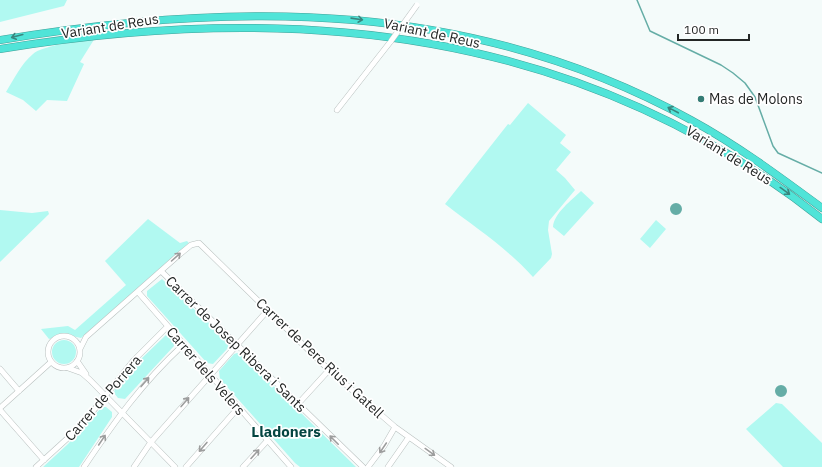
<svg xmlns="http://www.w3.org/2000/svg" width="822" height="467" viewBox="0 0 822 467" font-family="'IBM Plex Sans',sans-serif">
<rect width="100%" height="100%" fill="#f4fbfa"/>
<!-- green -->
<path fill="#b1f9f1" d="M0 0H67L64 6 0 22Z
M95 38 80 62 84 64 67 101 47 100 36 111 23 100 6 92C14 79 21 64 33 54 41 46 82 40 95 38Z
M528 103 566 135 560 143 571 152 556 170 565 178 575 190 549 221 548 230 552 254 551 258 533 277C507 248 476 228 445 204L508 124 510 125Z
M581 191 594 203 564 236 553 227C554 213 572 200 581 191Z
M0 210 32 213 48 211 49 214 0 262Z
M148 219 180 243 187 241 189 243 81 338 63 334 49 339 41 329 68 326 75 330 126 285 105 261Z
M656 220 666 229 650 248 640 239Z
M162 279 228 341V348L213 364 207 363 147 296V291Z
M166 335 173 340 174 346 125 399 118 398 114 393 115 389 142 358Z
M52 352a12 12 0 1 1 24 0a12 12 0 1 1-24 0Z
M237 353 241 354 356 467H300L295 463 220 379 219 371 234 354Z
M776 403 782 404 822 443V467H783L746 429Z
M102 407H106L112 412V417L79 467H43L68 444Z"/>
<!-- water -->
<path fill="#65ada6" d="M670 209a6 6 0 1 1 12 0a6 6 0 1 1-12 0Z
M775 391a6 6 0 1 1 12 0a6 6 0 1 1-12 0Z"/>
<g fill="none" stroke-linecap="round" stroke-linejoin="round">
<!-- stream -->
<path stroke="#65ada6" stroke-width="1.5" d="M637 0 650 31 721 65 733 73 745 83 755 97 773 146 778 153 822 173"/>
<!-- minor casing -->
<g stroke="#b9c0bf" stroke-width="6">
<path id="minor" d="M337 110 391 41
M161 271 363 467
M138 292 291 467
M48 352a16 16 0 1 1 32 0a16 16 0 1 1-32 0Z
M80 349 86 337 180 254 191 245 199 243 329 370 395 427 451 467
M77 361 86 374
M68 368 82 373 90 380 175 467
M0 369 19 391
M298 404 329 370
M0 408 51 362
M0 410 44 460
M36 467 81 426 134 360 167 327
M84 467C115 421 142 383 183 345
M134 467 151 442 267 311
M186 467 238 408
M243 467 267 441
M368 467 384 446 395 427
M388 467 409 437"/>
</g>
<!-- highway casing -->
<g stroke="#40a299" stroke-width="8">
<path id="highway" d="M0 40C240 0 473 0 691 120 737 145 780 177 822 208
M0 49C297 0 581 28 822 219"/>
</g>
<!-- minor -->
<use href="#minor" stroke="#fff" stroke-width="5"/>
<!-- highway -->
<use href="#highway" stroke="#50e4d8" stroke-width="7"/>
<!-- minor-bridge casing -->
<g stroke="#b9c0bf" stroke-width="6" stroke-linecap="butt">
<path id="minor-bridge" d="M391 41 417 5"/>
</g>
<!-- minor-bridge -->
<use href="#minor-bridge" stroke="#fff" stroke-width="5"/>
</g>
<!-- one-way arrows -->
<defs><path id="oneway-shaft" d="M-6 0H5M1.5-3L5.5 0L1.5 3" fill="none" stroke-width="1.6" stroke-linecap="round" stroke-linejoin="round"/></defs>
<g stroke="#3a857e">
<use href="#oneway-shaft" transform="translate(357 19) rotate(8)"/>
<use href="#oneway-shaft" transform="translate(17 36) rotate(165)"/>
<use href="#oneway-shaft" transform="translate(673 110) rotate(-152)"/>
<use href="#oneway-shaft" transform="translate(785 191) rotate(36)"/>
</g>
<g stroke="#9c9d9d">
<use href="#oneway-shaft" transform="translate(176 257) rotate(-42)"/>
<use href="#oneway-shaft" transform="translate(145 382) rotate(-49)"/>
<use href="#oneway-shaft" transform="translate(185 402) rotate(-49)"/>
<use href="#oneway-shaft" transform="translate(102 440) rotate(-56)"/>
<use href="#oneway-shaft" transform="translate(334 440) rotate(-135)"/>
<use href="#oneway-shaft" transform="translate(203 447) rotate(131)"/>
<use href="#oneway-shaft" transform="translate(383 448) rotate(124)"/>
<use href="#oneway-shaft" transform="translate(430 452) rotate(36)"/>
<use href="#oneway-shaft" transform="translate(255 454) rotate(-48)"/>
</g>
<!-- markers -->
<circle fill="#347c75" stroke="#fff" stroke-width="1.5" cx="701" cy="99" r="4"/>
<g text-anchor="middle" stroke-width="3.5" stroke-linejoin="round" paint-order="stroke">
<!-- street labels -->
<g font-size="14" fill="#232625" stroke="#fff">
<text transform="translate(110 26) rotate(-9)" y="5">Variant de Reus</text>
<text transform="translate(432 33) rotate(12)" y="5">Variant de Reus</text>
<text transform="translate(729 155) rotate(32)" y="5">Variant de Reus</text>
<text transform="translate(236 344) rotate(44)" y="5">Carrer de Josep Ribera i Sants</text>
<text transform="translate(320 358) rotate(43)" y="5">Carrer de Pere Rius i Gatell</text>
<text transform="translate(206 371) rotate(49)" y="5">Carrer dels Velers</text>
<text transform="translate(103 398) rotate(-49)" y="5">Carrer de Porrera</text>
</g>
<!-- poi labels -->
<g font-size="14" fill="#232625" stroke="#fff" text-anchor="start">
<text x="709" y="104">Mas de Molons</text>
</g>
<!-- neighbourhood labels -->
<g font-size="15" font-weight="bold" fill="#044541" stroke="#fff">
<text x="286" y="437">Lladoners</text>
</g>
</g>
<!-- scale -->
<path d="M678 34v6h71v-6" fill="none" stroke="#232625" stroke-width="2"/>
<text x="684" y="34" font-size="12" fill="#232625" stroke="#ffffff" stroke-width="3" paint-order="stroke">100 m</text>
</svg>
